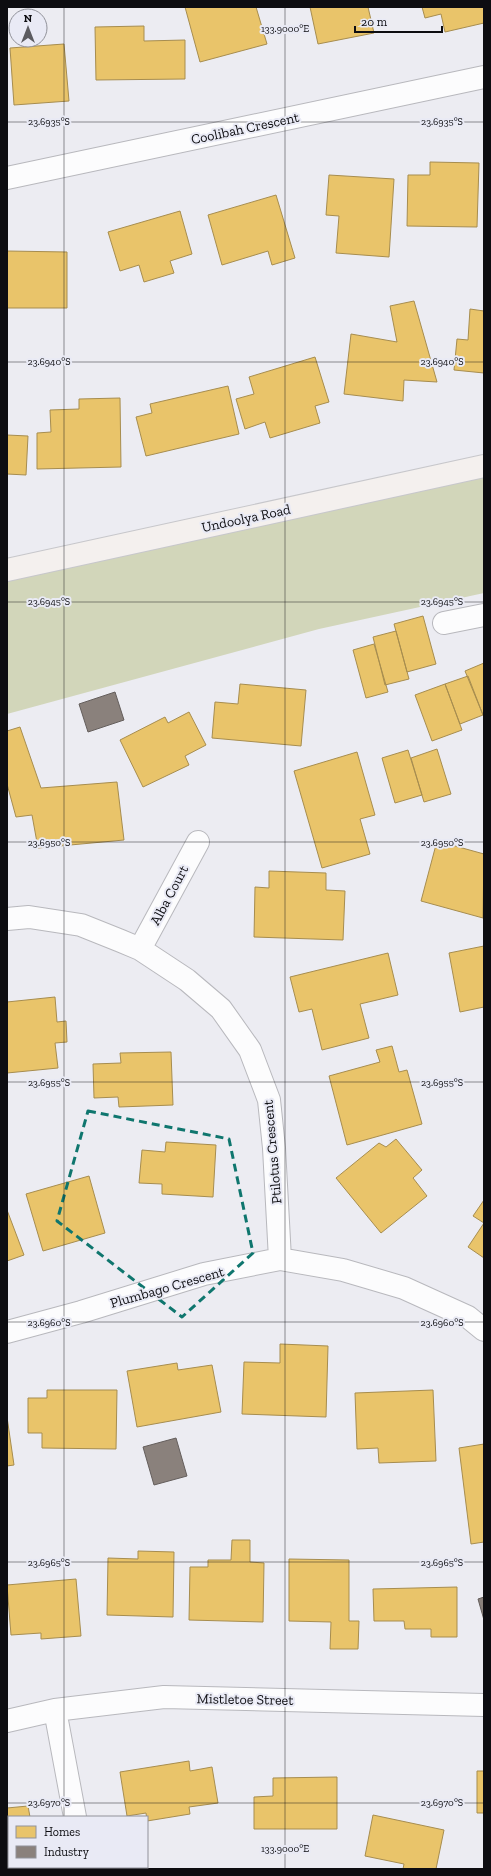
<svg xmlns="http://www.w3.org/2000/svg" width="491" height="1876" viewBox="0 0 491 1876" font-family="'Zilla Slab',serif">
<rect width="100%" height="100%" fill="#ececf2"/>
<!-- green -->
<path fill="#d2d6ba" d="M484 466V593L319 629 7 714V570Z"/>
<!-- homes -->
<path fill="#e9c46a" stroke="#a78d4f" d="M185 7H256L267 44 200 62Z
M310 7H368L374 33 318 44Z
M422 7H484V23L445 32 441 14 425 18Z
M144 26V41L185 40V79L96 80 95 27Z
M64 44 69 101 14 105 10 48Z
M430 162 479 163 477 227 407 226 408 175H430Z
M329 175 394 179 389 257 336 253 339 216 326 215Z
M276 195 295 258 272 265 268 251 222 265 208 215Z
M180 211 192 254 170 261 174 273 144 282 139 265 120 271 108 232Z
M7 251 67 252V308H7Z
M414 301 437 382 404 380 403 401 344 394 351 334 397 342 390 306Z
M470 309 484 311V373L454 370 457 339 468 340Z
M315 357 329 402 315 406 320 423 270 438 265 422 245 429 236 399 254 394 249 377Z
M228 386 239 434 146 456 136 417 152 413 150 404Z
M120 398 121 467 37 469V433L51 432 50 410 79 409V399Z
M7 435 28 436 26 475 7 474Z
M423 616 436 664 407 672 394 624Z
M396 631 409 679 385 685 373 637Z
M374 644 388 692 366 698 353 650Z
M484 663V715H483L465 671Z
M468 676 483 715 460 724 445 684Z
M240 684 306 690 301 746 212 738 215 702 238 704Z
M445 684 462 730 432 741 415 695Z
M189 712 206 745 185 756 189 765 143 787 120 740 165 717 168 723Z
M20 727 41 788 117 782 124 840 38 848 32 815 16 817 7 784V731Z
M437 749 451 794 424 802 411 758Z
M408 750 422 795 395 803 382 758Z
M357 752 375 815 360 819 370 854 322 868 294 771Z
M437 841 484 854 483 918 421 901Z
M269 871 326 873V890L345 891 343 940 254 937 255 887 269 888Z
M484 946V1007L460 1012 449 953Z
M388 953 398 995 360 1004 369 1038 322 1050 312 1009 299 1012 290 977Z
M55 997 57 1022 66 1021 67 1042 55 1043 58 1068 7 1073V1002Z
M392 1046 399 1072 407 1070 422 1124 347 1145 329 1076 380 1062 376 1050Z
M171 1052 173 1105 119 1107 118 1097 94 1098 93 1064 121 1063 120 1053Z
M396 1139 422 1170 413 1178 427 1196 381 1233 336 1178 379 1143 386 1147Z
M166 1142 216 1145 213 1197 162 1194V1184L139 1183 142 1150 165 1152Z
M89 1176 105 1233 43 1251 26 1194Z
M484 1200V1258L468 1247 484 1223 473 1216Z
M7 1210 24 1255 7 1261Z
M280 1344 328 1346 326 1417 242 1414 244 1362 280 1363Z
M177 1363 178 1370 212 1365 221 1412 137 1427 127 1371Z
M47 1390H117L116 1449 42 1448V1433H28V1398H47Z
M433 1390 436 1461 379 1463 378 1448 357 1449 355 1393Z
M7 1417 14 1465 7 1466Z
M484 1444V1542L471 1544 459 1448Z
M232 1540H250V1562L264 1563 263 1622 189 1620 190 1567H208V1560H231Z
M138 1551 174 1552 173 1617 107 1615 108 1558 138 1559Z
M289 1559 349 1560V1621H359L358 1649H330L331 1622 289 1621Z
M76 1579 81 1636 41 1639V1633L11 1635 7 1585Z
M457 1587V1637H431V1629H405L404 1621H374L373 1589Z
M189 1761 190 1771 212 1767 218 1803 189 1807 190 1814 147 1821 146 1813 127 1816 120 1772Z
M477 1771H484V1813H477Z
M337 1777V1829H254V1797L273 1796V1778Z
M28 1806 30 1817H9V1847H7V1808Z
M373 1815 444 1830 436 1869H403L404 1864 365 1856Z"/>
<!-- industry -->
<path fill="#8a817c" stroke="#645e5c" d="M115 692 124 720 88 732 79 704Z
M176 1438 187 1476 154 1485 143 1447Z
M484 1597V1620L478 1599Z"/>
<g fill="none" stroke-linecap="round" stroke-linejoin="round">
<!-- minor casing -->
<g stroke="#b8b8bd" stroke-width="24">
<path id="minor" d="M7 178 484 77
M444 623 484 615
M7 919 29 917 81 925 121 941 140 949 187 980 221 1009 250 1050 269 1100 274 1148 280 1259
M140 949 198 842
M7 1332 81 1312 204 1274 280 1259 343 1270 404 1288 468 1317 484 1330
M55 1710 75 1817
M7 1721 55 1710 164 1697 484 1705
M86 1867 87 1869"/>
</g>
<!-- major casing -->
<g stroke="#c7c7cb" stroke-width="24">
<path id="major" d="M7 570 484 466"/>
</g>
<!-- minor -->
<use href="#minor" stroke="#fcfcfd" stroke-width="22"/>
<!-- major -->
<use href="#major" stroke="#f4f0ee" stroke-width="22"/>
</g>
<!-- marked area -->
<path fill="none" stroke="#0f766e" stroke-width="3" stroke-dasharray="8 5" stroke-linejoin="round" d="M88 1111 229 1139 253 1253 182 1317 57 1221Z"/>
<!-- ticks -->
<path fill="none" stroke="#0d0d11" stroke-width="1" stroke-opacity="0.45" d="M64 7V1817M285 7V1869M7 122H484M7 362H484M7 602H484M7 842H484M7 1082H484M7 1322H484M7 1562H484M7 1803H484M64 1867V1869"/>
<g text-anchor="middle" stroke-width="4" stroke-linejoin="round" paint-order="stroke">
<!-- street labels -->
<g font-size="14" fill="#0d0d11" stroke="#e9eaf5">
<text transform="translate(245 128) rotate(-12)" y="5">Coolibah Crescent</text>
<text transform="translate(246 518) rotate(-12)" y="5">Undoolya Road</text>
<text transform="translate(169 895) rotate(-62)" y="5">Alba Court</text>
<text transform="translate(272 1152) rotate(-95)" y="5">Ptilotus Crescent</text>
<text transform="translate(167 1287) rotate(-16)" y="5">Plumbago Crescent</text>
<text transform="translate(245 1699) rotate(1)" y="5">Mistletoe Street</text>
</g>
</g>
<g font-size="10" text-anchor="middle" fill="#0d0d11" stroke="#e9eaf5" stroke-width="4" stroke-linejoin="round" paint-order="stroke">
<text x="285" y="32">133.9000°E</text>
<text x="49" y="125">23.6935°S</text>
<text x="442" y="125">23.6935°S</text>
<text x="49" y="365">23.6940°S</text>
<text x="442" y="365">23.6940°S</text>
<text x="49" y="605">23.6945°S</text>
<text x="442" y="605">23.6945°S</text>
<text x="49" y="846">23.6950°S</text>
<text x="442" y="846">23.6950°S</text>
<text x="49" y="1086">23.6955°S</text>
<text x="442" y="1086">23.6955°S</text>
<text x="49" y="1326">23.6960°S</text>
<text x="442" y="1326">23.6960°S</text>
<text x="49" y="1566">23.6965°S</text>
<text x="442" y="1566">23.6965°S</text>
<text x="49" y="1806">23.6970°S</text>
<text x="442" y="1806">23.6970°S</text>
<text x="285" y="1852">133.9000°E</text>
</g>
<!-- border -->
<rect width="491" height="1876" fill="none" stroke="#0d0d11" stroke-width="16"/>
<!-- legend -->
<rect x="8" y="1816" width="140" height="52" fill="#e9eaf5" stroke="#91929a"/>
<rect x="16" y="1826" width="20" height="12" fill="#e9c46a" stroke="#91929a"/>
<text x="44" y="1836" font-size="12" fill="#0d0d11">Homes</text>
<rect x="16" y="1846" width="20" height="12" fill="#8a817c" stroke="#91929a"/>
<text x="44" y="1856" font-size="12" fill="#0d0d11">Industry</text>
<!-- north arrow -->
<g transform="translate(28 28)"><circle r="19" fill="#e9eaf5" stroke="#91929a"/>
<path d="M0-3L7 15L0 10L-7 15Z" fill="#5b5b60"/>
<text y="-6" font-size="11" font-weight="bold" text-anchor="middle" fill="#0d0d11">N</text>
</g>
<!-- scale -->
<path d="M355 26v6h87v-6" fill="none" stroke="#0d0d11" stroke-width="2"/>
<text x="361" y="26" font-size="12" fill="#0d0d11" stroke="#e9eaf5" stroke-width="3" paint-order="stroke">20 m</text>
</svg>
